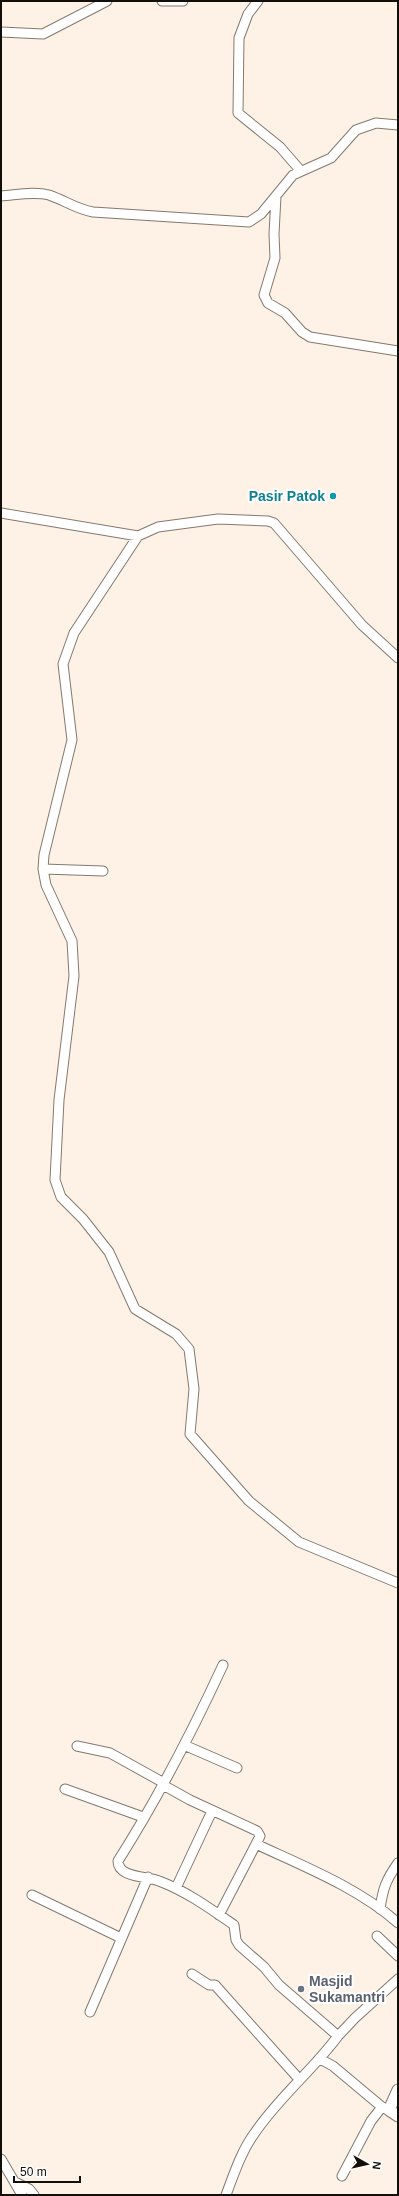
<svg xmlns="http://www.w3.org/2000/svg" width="399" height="2196" viewBox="0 0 399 2196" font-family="Arial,sans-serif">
<rect width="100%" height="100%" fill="#fef1e5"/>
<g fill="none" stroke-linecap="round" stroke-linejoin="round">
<!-- minor casing -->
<g stroke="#84796f" stroke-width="11">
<path id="minor" d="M162 1H183
M258 1 248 14 239 38 238 113 280 147 300 170
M1 32 43 34 107 1
M1 196C16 195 34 191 49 195 64 200 76 209 93 212L249 222 261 214 293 175 331 158 356 130 376 123 398 125
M276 196 274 234 275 258 264 295 268 303 285 313 302 332 310 337 398 351
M1 513 138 536 158 527 218 519 268 521 274 523 362 625 398 658
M138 536 74 633 63 664 72 740 44 855 43 869 46 885 72 941 74 976 59 1100 55 1180 61 1197 83 1219 109 1252 135 1309 176 1334 189 1349 194 1389 190 1434 249 1501 299 1542 398 1583
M43 869 103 871
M223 1665C192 1732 158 1798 118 1861 118 1878 147 1876 159 1881 186 1891 211 1909 234 1925L236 1940 239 1945 264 1967 279 1985 338 2036C312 2071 278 2098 254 2134 241 2152 234 2174 226 2195
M184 1745 237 1768
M77 1746 110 1753 164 1783
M163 1785 190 1800 257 1831 260 1836 256 1844C303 1866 359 1888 398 1923
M65 1789 143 1817
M176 1888 212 1811
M32 1895 121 1938
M380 1909C383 1888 386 1880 398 1863
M219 1915 256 1844
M377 1936 398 1956
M192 1974 209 1985H215L299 2079
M90 2012 148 1877
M338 2036 355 2018 398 1979
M320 2059 333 2066 382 2107 389 2110
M1 2159 22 2195
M342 2176 371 2121 382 2107
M15 2182 29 2189 34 2195"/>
</g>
<!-- tertiary casing -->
<g stroke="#84796f" stroke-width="13">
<path id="tertiary" d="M398 2090 389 2110 398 2116"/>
</g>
<!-- minor -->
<use href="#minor" stroke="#fff" stroke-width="9"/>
<!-- tertiary -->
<use href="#tertiary" stroke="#fff" stroke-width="11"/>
</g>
<!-- markers -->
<circle fill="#0f9aa8" stroke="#fff" stroke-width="1.5" cx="333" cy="496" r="4"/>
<circle fill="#6b7280" stroke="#fff" stroke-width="1.5" cx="301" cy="1989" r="4"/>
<g text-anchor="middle" stroke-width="4" stroke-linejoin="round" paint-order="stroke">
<!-- culture labels -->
<g font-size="14" font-weight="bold" fill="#0d838f" stroke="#fff" text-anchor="end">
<text x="325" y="501">Pasir Patok</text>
</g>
<!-- worship labels -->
<g font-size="14" font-weight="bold" fill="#5b616d" stroke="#fff" text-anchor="start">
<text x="309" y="1986">Masjid<tspan x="309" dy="16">Sukamantri</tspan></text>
</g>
</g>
<!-- border -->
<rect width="399" height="2196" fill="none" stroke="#120e0a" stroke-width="4"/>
<!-- north arrow -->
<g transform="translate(367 2164) rotate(98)" stroke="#ffffff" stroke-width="3" paint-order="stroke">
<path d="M0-3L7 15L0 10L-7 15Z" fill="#120e0a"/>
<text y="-6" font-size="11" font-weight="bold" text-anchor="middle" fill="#120e0a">N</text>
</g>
<!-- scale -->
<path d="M14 2176v6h66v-6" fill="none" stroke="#120e0a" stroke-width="2"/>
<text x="20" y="2176" font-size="12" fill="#120e0a" stroke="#ffffff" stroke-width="3" paint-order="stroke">50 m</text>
</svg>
